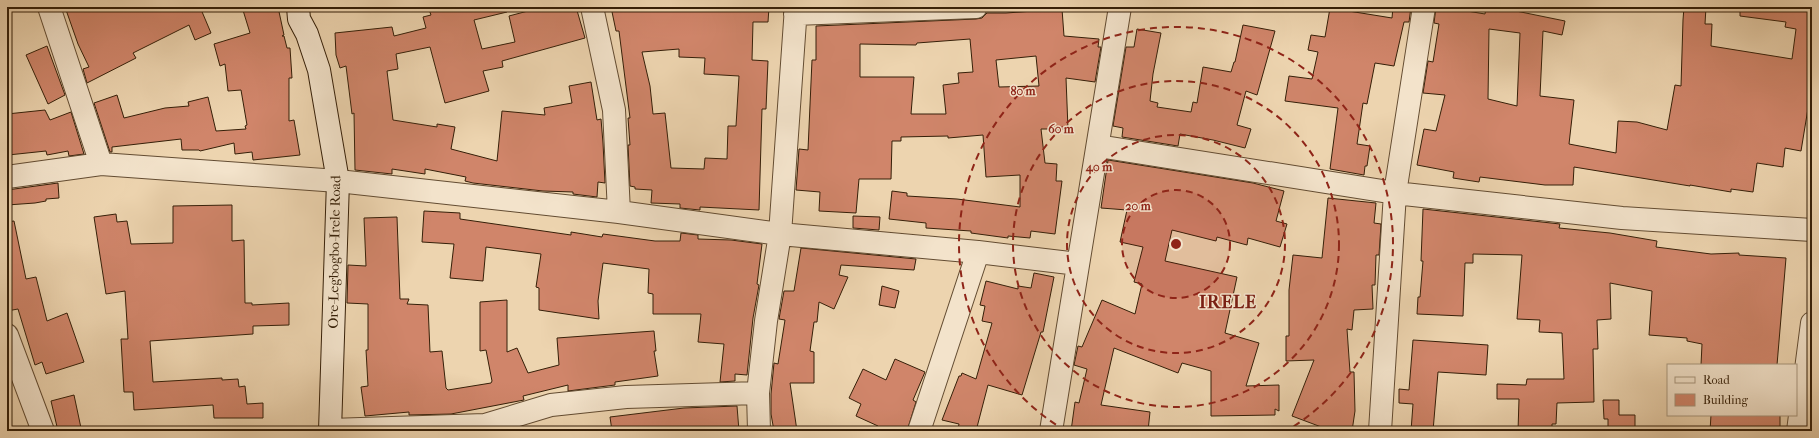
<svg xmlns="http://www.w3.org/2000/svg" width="1819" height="438" viewBox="0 0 1819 438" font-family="'IM FELL French Canon',serif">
<rect width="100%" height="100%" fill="#edd4af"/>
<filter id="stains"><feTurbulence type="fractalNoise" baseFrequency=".005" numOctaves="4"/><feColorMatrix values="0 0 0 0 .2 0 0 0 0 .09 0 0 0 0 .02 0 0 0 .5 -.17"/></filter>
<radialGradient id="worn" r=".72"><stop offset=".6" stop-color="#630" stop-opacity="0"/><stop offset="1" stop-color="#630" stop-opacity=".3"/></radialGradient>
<!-- building -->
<path fill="#d0856a" stroke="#351f08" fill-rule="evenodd" d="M65 7H200L211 33 195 40 189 25 133 53 136 58 87 83 83 69 89 67 78 44Z
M242 7H278L284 35 282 36H284L287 48H290L292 78H289V121L294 120 300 155 253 160 252 152 235 154 234 143 200 151 199 150H182L181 139 112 147V152H110L94 103 117 95 124 118 165 108 189 106 188 102 208 97 216 131 246 129 245 126 247 125 241 90 228 91 225 64 220 66 214 44 250 33Z
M428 7H507V12L474 20 482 49 515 42 509 16 543 7H576L585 38 502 61 503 67 483 71 489 91 445 103 430 47 396 54 398 69 387 71 393 120 437 127V124L455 127 451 149 497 161 502 111 545 115 544 108 572 103 569 86 591 82 597 120 601 119 603 143 605 183 598 182 597 197 573 194V192L543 191 473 183 465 181 466 177 425 169V174L392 169V174L355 170 354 113 352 114 346 66 340 68 336 55 335 33 392 27 394 36 426 28 423 17 431 15Z
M611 7H769L768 22H753L752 60 768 61 766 109H762L759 210 700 207V210L680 208V204L651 203 652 190 635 189V187L630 186 628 145H630L628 118H630L619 31H616ZM679 49V57L705 58 704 74 739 76 736 126H728L727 159 705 158 704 169 671 168 665 113 653 114 650 86 642 52Z
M1393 7H1411L1409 22H1404L1394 66 1375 63 1367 104 1363 103 1357 144 1370 146 1367 166H1365L1364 175 1330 169 1338 108 1285 101 1289 76 1312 79 1318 52 1308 50 1311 35 1325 37 1330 8 1392 18Z
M1436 7H1455V9L1485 14 1486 7H1516V11L1565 21 1562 35 1543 31 1540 96 1574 100 1569 144 1616 153 1618 121 1637 122 1667 130 1675 85 1681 86 1683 20 1684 7H1706L1705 24H1712L1711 46 1792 59 1796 29 1785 27 1786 22 1740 16V7H1812V84L1801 151 1785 148 1783 167 1757 163 1753 192 1731 189V192L1690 185V186L1574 167 1573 185H1545L1480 177 1479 182 1453 178 1454 172 1417 165 1424 129 1436 131 1445 95 1423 93 1428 61 1433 62 1439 24 1434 23ZM1489 29 1520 33 1517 106 1488 99Z
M1062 9 1064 36 1099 39 1098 47H1101L1095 82 1066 78 1068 129H1041L1045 163 1057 164 1056 181H1062L1055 234 1031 231 1030 238 1008 236V238L971 233V231L926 228V223L889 219 892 191 907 193V196L957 199 1020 207V175L986 177 983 135 948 138V136L901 137V141H892L891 179H859L856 213 819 211 820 192 796 190 799 149 808 150 812 60H816V26L976 19 982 18 987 13H1006ZM970 39 973 72 958 73 959 83 943 85 946 114H911L914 77H860V44L916 45 917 43ZM1036 56 1039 86 999 87 996 60Z
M1243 25 1275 31 1257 95 1246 91 1237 125 1251 129 1245 148 1213 140 1180 134 1178 146 1122 137 1123 128 1113 126 1126 47H1134L1137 29 1161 33 1153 74 1150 101 1158 103 1157 107 1191 112 1193 102 1197 103 1203 67 1231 72 1234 62H1235Z
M47 46 65 95 48 104 26 55Z
M45 110 50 120 71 112 84 154 69 156 68 151 47 155 46 151 8 155 7 114Z
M1108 160 1253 183 1284 191 1276 221 1287 224 1280 247 1248 238 1247 245 1217 237 1216 241 1172 230 1165 261 1237 277 1225 333 1259 343 1246 386 1279 385V411L1275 409V415L1211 416V371L1182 363 1178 373 1114 348 1101 405 1150 412 1148 431H1071L1075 402 1079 403 1087 369 1074 365 1078 346 1082 347 1102 300 1135 314 1142 284 1134 282 1143 247 1120 242 1127 210 1101 208Z
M58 183 59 198 46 199V201L35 203 7 205V190Z
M1328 198 1376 203 1374 223 1381 224 1379 255H1376L1375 285H1372L1373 309 1354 310 1352 330 1347 329 1350 372H1354L1355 411 1352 431H1332L1292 416 1314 360 1286 361V336H1289V290L1293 255 1322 258Z
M232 205V241L244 240 245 303H252V305L289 303V325L253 326V334L150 341 153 382 222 378V380L238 379 239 387 245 386 247 404 263 403V418H214L213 405 134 410 133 392H124L121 339H128L125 291 106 294 94 217 116 214 117 222 127 221 131 244 173 243V206Z
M1423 209 1560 224 1559 228 1610 233 1657 241 1656 247 1711 254 1739 253V255L1786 258 1777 365H1701L1702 344 1687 341V338L1649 335 1652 291 1610 283 1611 319 1597 320 1598 349H1593L1594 402 1557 403 1556 424H1552V431H1518L1519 399H1497V384L1526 385 1527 379H1564L1562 333 1539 332 1540 320 1517 319 1522 255 1473 254V263H1465L1463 316 1417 314 1418 297H1420L1423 261H1421Z
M424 211 460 213V219L571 235V232L602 237 603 234 655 241H680L681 233 698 235V239L731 240 762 244 757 284 759 285 753 318 747 375 735 374V381L720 382 724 344 698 342 701 314H653V294L648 293 649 269 603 263 598 301 599 319 539 310V288L536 287 541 254 486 247 483 281 450 278 454 244 422 242Z
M853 216 880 217 879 230 853 228Z
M397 217 400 299H409L407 304 428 305 430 352 442 351 446 388 448 390 491 383 492 381 486 350 480 351V302L507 300V352L517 348 528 373 559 365 557 338 654 331 656 351H654L658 376 615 382V385L568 391V385L523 396 524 400 451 414 409 415V412L365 416 361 387 368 386 366 350H368V304L347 303 348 265 366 266 364 218Z
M14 221 26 279 36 277 47 321 67 313 84 362 46 374 42 362 35 365 18 309 7 311V222Z
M801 248 916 259 914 270 841 265 839 275 848 277 834 309 819 302 817 322H814L810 351 814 352V383H790L797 431H774L771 414V394L774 363 778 364 785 320 779 319 784 291H794Z
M1034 273 1054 277 1043 332H1041L1022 395 988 385 976 431 958 429 959 424 942 420 959 376H961L962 373 976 379 992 323 982 321 985 306 980 305 986 281 1018 289V286L1031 288Z
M882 286 899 291 895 308 879 305Z
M1413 340 1488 345 1486 375 1438 372 1433 431H1411L1413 404 1399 403V389L1409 390Z
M895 359 925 372 913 400 916 402 907 431H876L878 426 856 416 861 404 849 398 863 369 886 380Z
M74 395 81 428 70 431H58L51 401Z
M1603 400H1619V415H1635V431H1608V419H1604Z
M737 406 739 431H612L610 417 684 408Z
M1711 415H1780V431H1710Z"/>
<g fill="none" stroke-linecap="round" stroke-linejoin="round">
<!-- street casing -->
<g stroke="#634c32" stroke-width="24">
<path id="street" d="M49 7 101 164
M592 7 614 110 619 212
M795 14 976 7
M1098 146 1395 193 1622 218 1812 230
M7 177 101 164 338 181 619 212 780 234 978 252 1078 264
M7 335 43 431
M330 430 485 425 551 405 626 397 758 393
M759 431 758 393 766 321 780 234 796 7
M919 431 978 252
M1051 431 1120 7
M1380 431 1395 193 1424 7
M1798 431 1812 323"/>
</g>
<!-- secondary casing -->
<g stroke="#351f08" stroke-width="24">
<path id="secondary" d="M298 7 299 19 307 34 319 70 338 181 330 431"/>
</g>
<!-- street -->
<use href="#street" stroke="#f3e3cb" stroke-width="22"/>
<!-- secondary -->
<use href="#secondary" stroke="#f3e3cb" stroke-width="22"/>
</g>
<!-- distance rings -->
<circle cx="1176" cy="244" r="54" fill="#8f2418" fill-opacity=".12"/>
<g fill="none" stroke="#8f2418" stroke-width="2" stroke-dasharray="7 5">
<circle cx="1176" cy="244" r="54"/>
<circle cx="1176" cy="244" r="109"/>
<circle cx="1176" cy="244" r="163"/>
<path d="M1066 431A217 217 0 1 1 1286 431"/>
</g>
<g text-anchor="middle" stroke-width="3" stroke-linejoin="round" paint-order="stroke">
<!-- street labels -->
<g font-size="14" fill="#351f08" stroke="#f3e3cb">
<text transform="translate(334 252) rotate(-89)" y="5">Ore-Legbogbo-Irele Road</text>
</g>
<!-- district labels -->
<g font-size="18" font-weight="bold" letter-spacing="1" fill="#7a1f14" stroke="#f3e3cb">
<text x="1228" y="308">IRELE</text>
</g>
</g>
<circle cx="1176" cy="244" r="6" fill="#8f2418" stroke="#f3e3cb" stroke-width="2"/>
<g font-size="12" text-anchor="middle" font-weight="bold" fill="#8f2418" stroke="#f3e3cb" stroke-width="3" stroke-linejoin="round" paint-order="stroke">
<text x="1023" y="95">80 m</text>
<text x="1061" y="133">60 m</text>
<text x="1099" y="171">40 m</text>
<text x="1138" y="210">20 m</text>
</g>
<!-- margin -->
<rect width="1819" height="438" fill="none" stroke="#edd4af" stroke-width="24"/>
<rect x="8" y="8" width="1803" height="422" fill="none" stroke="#351f08" stroke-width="2"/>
<rect x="12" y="12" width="1795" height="414" fill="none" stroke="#351f08"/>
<!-- legend -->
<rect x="1667" y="364" width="130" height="52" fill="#f3e3cb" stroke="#a7957d"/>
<rect x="1675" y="377" width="20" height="6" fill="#f3e3cb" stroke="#a7957d"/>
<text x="1703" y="384" font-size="12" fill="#351f08">Road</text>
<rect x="1675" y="394" width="20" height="12" fill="#d0856a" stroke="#a7957d"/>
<text x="1703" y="404" font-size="12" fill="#351f08">Building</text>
<rect width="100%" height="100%" filter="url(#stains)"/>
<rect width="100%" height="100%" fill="url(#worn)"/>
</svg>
